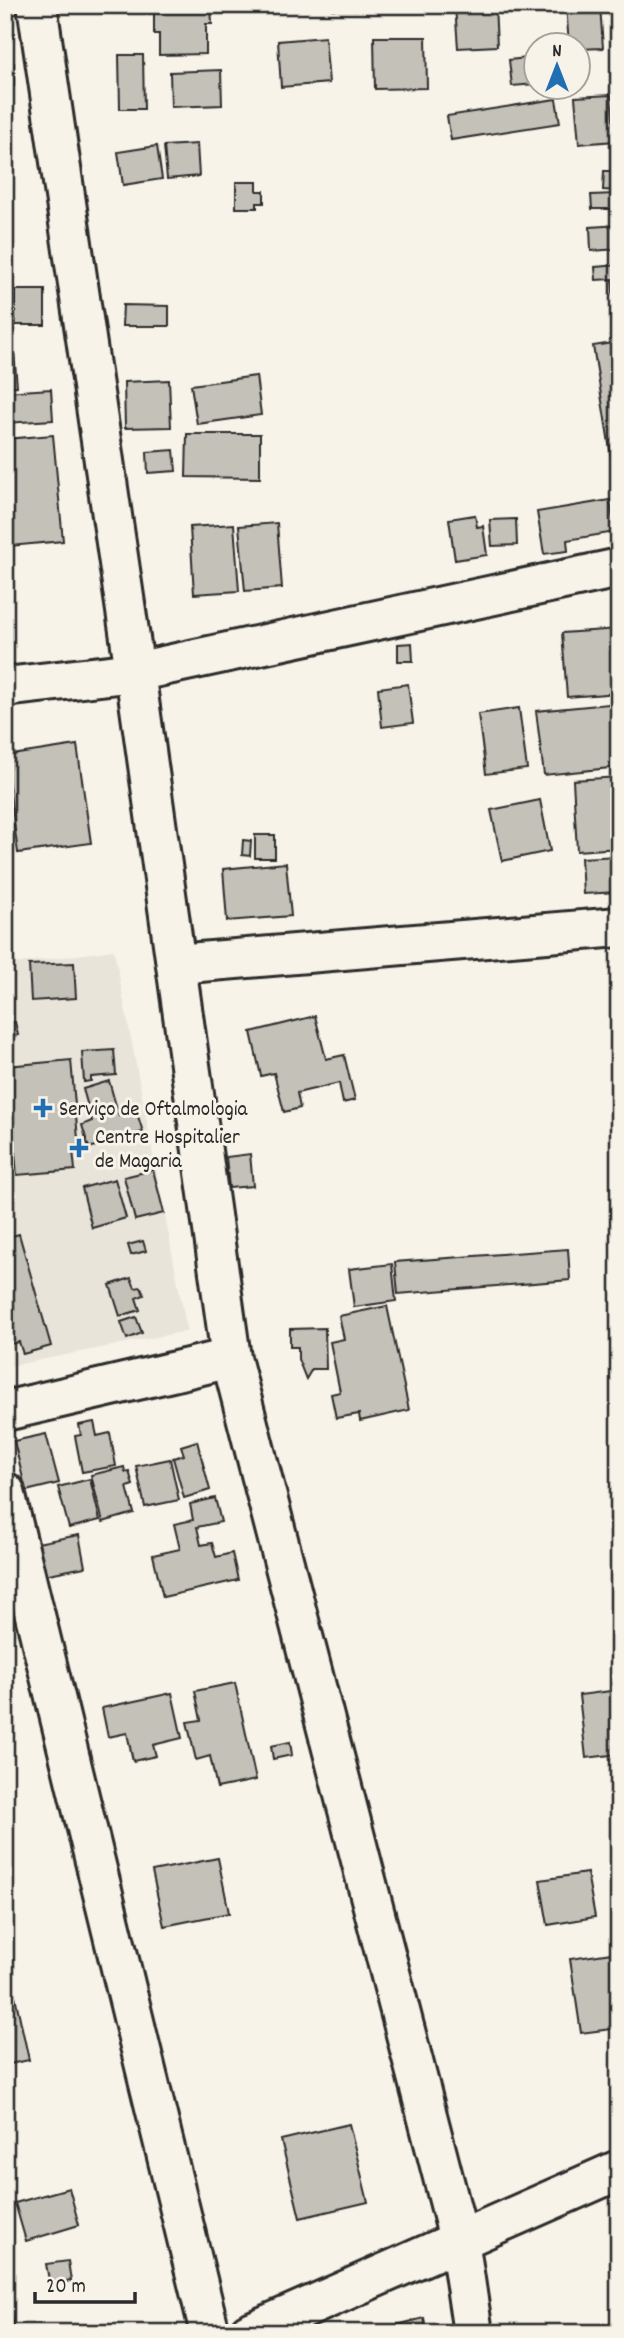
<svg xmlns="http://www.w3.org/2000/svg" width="624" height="2338" viewBox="0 0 624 2338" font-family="Dekko,sans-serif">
<rect width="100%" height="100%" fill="#f7f3e8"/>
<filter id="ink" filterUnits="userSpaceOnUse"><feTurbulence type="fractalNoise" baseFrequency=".0143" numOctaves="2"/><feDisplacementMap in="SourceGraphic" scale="14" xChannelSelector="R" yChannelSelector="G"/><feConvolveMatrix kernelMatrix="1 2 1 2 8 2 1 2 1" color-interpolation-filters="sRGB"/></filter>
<g filter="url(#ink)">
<!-- built -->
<path fill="#e8e4da" d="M114 950 187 1331 5 1367V965Z"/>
<!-- building -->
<path fill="#c4c1b9" stroke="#2b2b2b" stroke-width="2" d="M154 5H211L212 24H206V54L159 55V34H154Z
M332 5H381V10L332 9Z
M495 5 497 46 458 48 455 6Z
M566 5H600L603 48 578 49V46H569Z
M325 37 329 83 281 87 278 41Z
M374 37H426L427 88 375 89Z
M119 55H143L144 109H120Z
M536 57V84L512 86 509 60Z
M5 63H14V86H5Z
M221 70 222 105 171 107 170 72Z
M611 95 615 141 579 144 575 97Z
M556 99 560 123 451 140 447 116Z
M5 107H10L12 149H5Z
M197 144 199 176 167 179 164 146Z
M157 146 162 179 123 185 118 152Z
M604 171H619V191L603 190Z
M236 182H257V191H264V203H257V208H236Z
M615 194V209H592L591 195Z
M619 225V249L591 251 590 227Z
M619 265V294H613L612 279 596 280 595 267Z
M15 290H45V325H15Z
M5 291H11L12 319H5Z
M123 305 169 306V326H122Z
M619 342V492H617L593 346Z
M14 352 17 386 5 387V353Z
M256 376 261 415 197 424 191 385Z
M169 380 171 427 125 428 124 382Z
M51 389 53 420 5 423V392Z
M187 434H260V478L186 477Z
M53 435 63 541 10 546 5 497V439Z
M174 450 176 471 148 473 147 452Z
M610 500 615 532 567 540 568 551 544 554 537 512Z
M475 515 477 527 483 526 487 555 455 560 449 519Z
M516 519 517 545 492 546 490 520Z
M277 523 282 588 245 591 239 526Z
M234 524 239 591 194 594 190 527Z
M619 629V693L567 697 562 633Z
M412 643 413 661H398V644Z
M408 684 413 723 382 727 378 688Z
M619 703V767L544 775 536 711Z
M519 708 527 769 486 774 478 714Z
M77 745 91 843 18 853 5 756Z
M619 777V848L577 851 573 780Z
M540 800 550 851 502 861 491 810Z
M255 835H275V858H255Z
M243 840 251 841 250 856 242 855Z
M619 856V892L583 894 581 858Z
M286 863 291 916 227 921 223 869Z
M74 963 76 998 31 1001 29 965Z
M315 1016 326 1059 344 1055 355 1100 343 1103 339 1083 297 1093 300 1108 284 1112 274 1073 261 1076 251 1032Z
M15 1022 18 1035 5 1038V1024Z
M114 1050 116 1075 91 1077V1081L84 1082 82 1052Z
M71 1060 79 1150H73L75 1170 17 1175 7 1066Z
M109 1081 119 1116 136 1110 143 1132 89 1148 82 1125 92 1121 83 1089Z
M250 1154 253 1186 229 1188 226 1157Z
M153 1170 164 1213 135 1220 124 1177Z
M115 1179 126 1218 92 1228 82 1188Z
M19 1234 51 1346 23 1354 19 1342 5 1345V1238Z
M143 1241 146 1251 131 1255 128 1245Z
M568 1249 570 1280 398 1294 395 1262Z
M392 1264 396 1301 354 1307 349 1269Z
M131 1278 135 1288 141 1287 144 1295 136 1298 140 1310 120 1316 110 1285Z
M387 1306 409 1410 360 1421 359 1414 336 1418 331 1394 340 1392 330 1342 344 1339 339 1316Z
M136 1317 142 1333 127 1339 121 1322Z
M325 1328 326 1369H312L306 1379 298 1359V1347H290V1329Z
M94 1422 97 1436 110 1433 116 1466 82 1472 75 1436 81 1435 79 1425Z
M46 1434 59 1483 26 1491 14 1441Z
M197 1441 210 1490 184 1498 173 1458 184 1455 181 1446Z
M170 1459 179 1500 145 1507 136 1466Z
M124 1467 125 1472 129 1471 133 1485 127 1487 134 1513 103 1522 91 1475Z
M90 1479 100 1520 69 1528 58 1487Z
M215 1498 221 1522 197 1527 201 1545 212 1543 216 1557 232 1553 238 1580 163 1597 153 1555 180 1549 174 1524 193 1520 190 1504Z
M79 1535 85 1567 38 1576 32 1544Z
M235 1683 256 1780 217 1788 210 1756 196 1760 187 1722 201 1720 195 1691Z
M619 1690V1754L586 1758 579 1695Z
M172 1693 182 1738 153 1745 156 1756 133 1761 127 1733 108 1737 102 1708Z
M290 1742 292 1755 273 1759 271 1746Z
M218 1858 229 1913 164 1926 152 1871Z
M587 1873 595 1917 548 1925 540 1880Z
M619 1952V2028L581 2033 570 1959Z
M15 1996 29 2060 5 2065V1998Z
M349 2124 368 2202 300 2218 281 2140Z
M69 2188 79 2225 26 2241 15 2203Z
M68 2261 71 2281 50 2285 46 2264Z
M7 2295 14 2327 5 2329V2296Z
M424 2318 427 2333H386L385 2328Z"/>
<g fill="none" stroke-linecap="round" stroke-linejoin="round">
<!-- minor casing -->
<g stroke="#2b2b2b" stroke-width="44">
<path id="minor" d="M37 5 135 672 231 1358 459 2239 473 2333
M5 687 135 672 619 568
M176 964 619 927
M5 1411 231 1358
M5 1492 210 2333
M249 2333 619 2170"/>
</g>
<!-- minor -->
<use href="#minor" stroke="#f7f3e8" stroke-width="38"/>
</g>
</g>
<!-- markers -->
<g fill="#1f6fb2" stroke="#f7f3e8" stroke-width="2.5">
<path d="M39.5 1097.5h7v7h7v7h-7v7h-7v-7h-7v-7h7z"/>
<path d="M75.5 1137.5h7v7h7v7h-7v7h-7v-7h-7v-7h7z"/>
</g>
<g text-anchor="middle" stroke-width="6" stroke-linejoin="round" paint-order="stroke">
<!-- poi labels -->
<g font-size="21" fill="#2b2b2b" stroke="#f7f3e8" text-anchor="start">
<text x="59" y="1115">Serviço de Oftalmologia</text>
<text x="95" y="1143">Centre Hospitalier<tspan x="95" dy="24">de Magaria</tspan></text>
</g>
</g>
<!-- margin -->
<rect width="624" height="2338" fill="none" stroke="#f7f3e8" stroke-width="28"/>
<rect x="14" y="14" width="596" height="2310" fill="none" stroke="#2b2b2b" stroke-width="2.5" filter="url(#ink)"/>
<!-- north arrow -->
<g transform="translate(557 66)"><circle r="33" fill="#f7f3e8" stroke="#a5a39c" stroke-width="2"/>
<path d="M0-5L12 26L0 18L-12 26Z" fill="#1f6fb2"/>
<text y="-10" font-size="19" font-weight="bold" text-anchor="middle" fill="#2b2b2b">N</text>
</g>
<!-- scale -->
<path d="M35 2292v10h100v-10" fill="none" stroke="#2b2b2b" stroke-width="3.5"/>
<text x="46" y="2292" font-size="21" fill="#2b2b2b" stroke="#f7f3e8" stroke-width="5" paint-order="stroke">20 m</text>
</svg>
